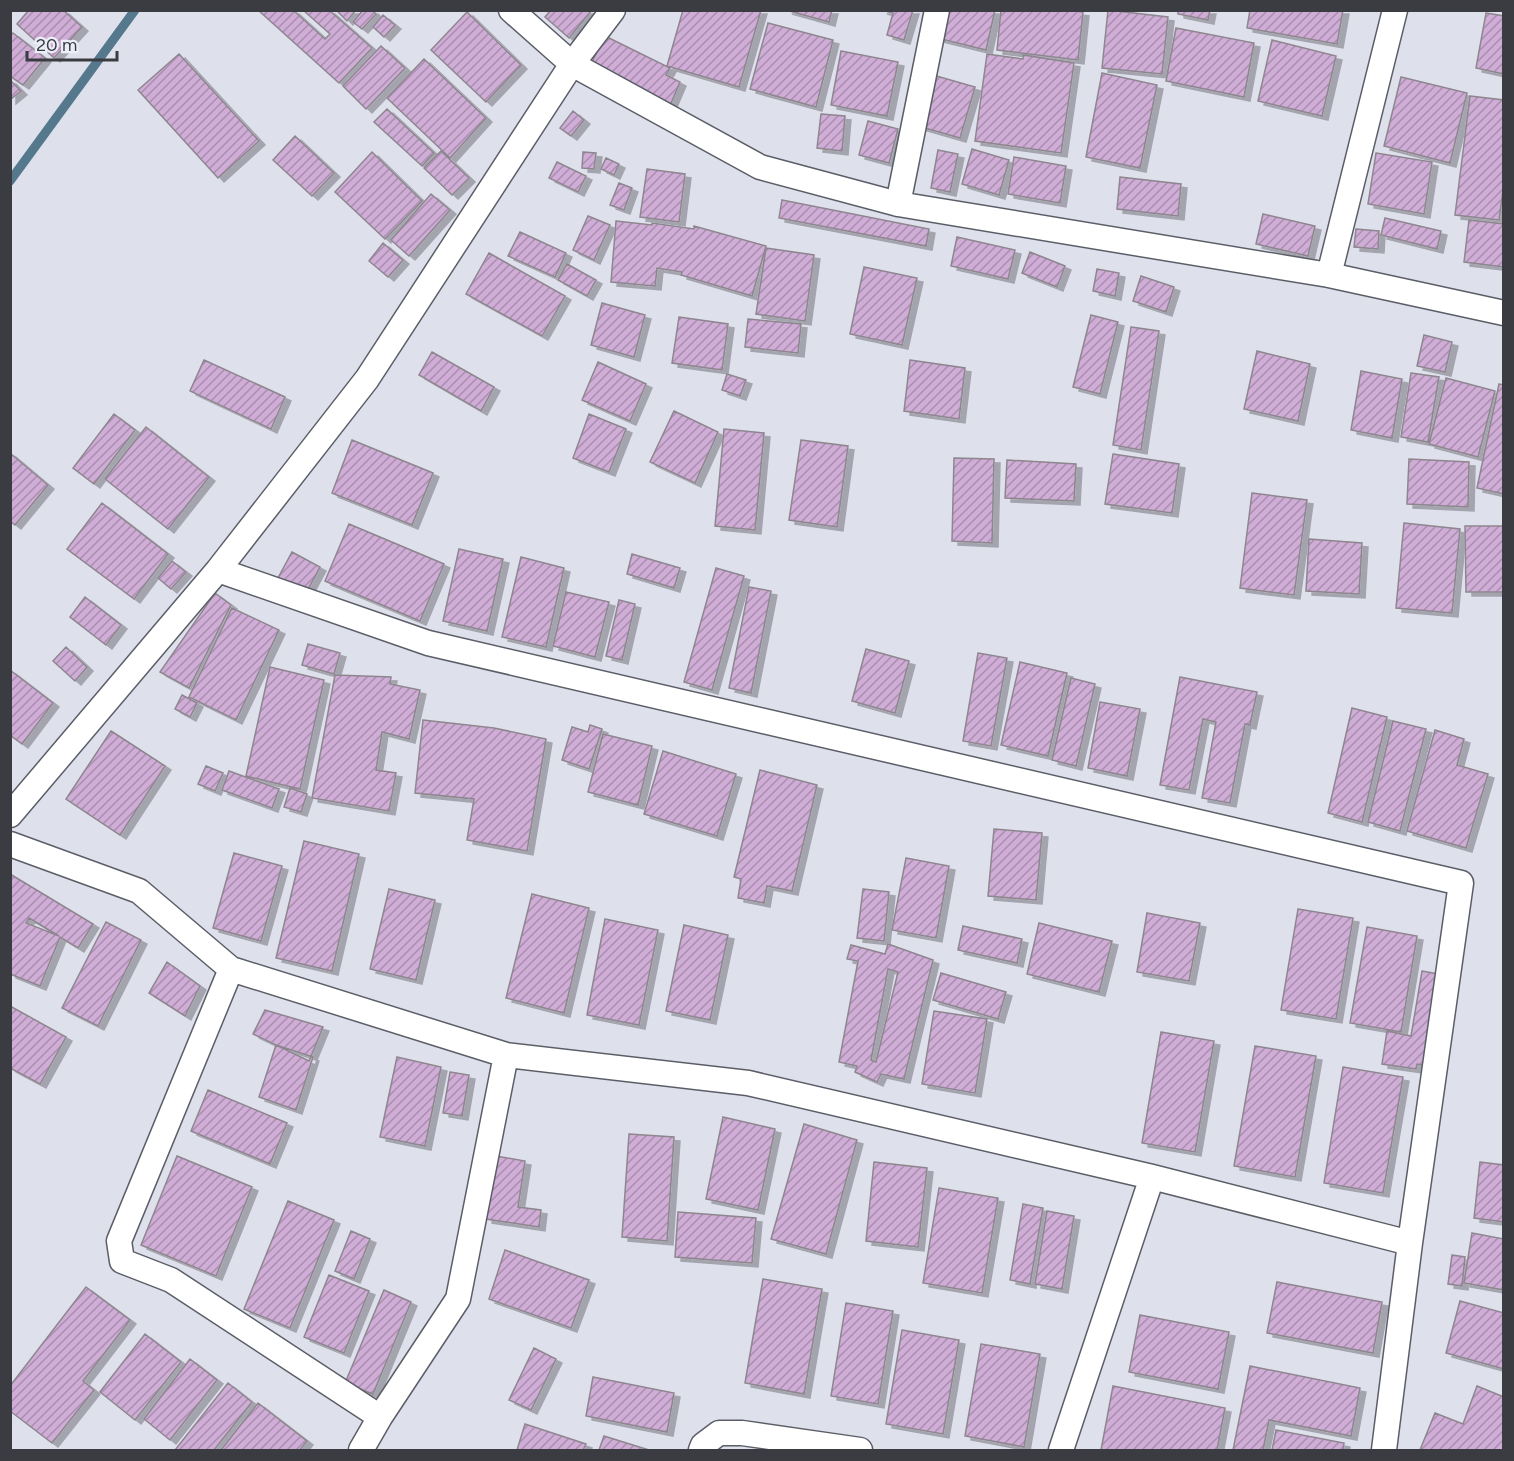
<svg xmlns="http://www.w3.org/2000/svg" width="1514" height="1461" viewBox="0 0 1514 1461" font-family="Figtree,sans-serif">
<defs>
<pattern id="building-hatch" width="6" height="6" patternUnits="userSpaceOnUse" patternTransform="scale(1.5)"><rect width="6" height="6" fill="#cfadd6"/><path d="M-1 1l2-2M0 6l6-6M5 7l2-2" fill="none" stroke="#a98eaf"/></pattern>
<filter id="shadow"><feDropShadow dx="6" dy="4" stdDeviation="0" flood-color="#0004"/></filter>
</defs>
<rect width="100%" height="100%" fill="#dee0ec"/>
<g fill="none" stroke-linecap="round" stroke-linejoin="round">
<!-- stream -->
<path stroke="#55788d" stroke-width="9" d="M10 181 135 10"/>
</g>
<!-- building -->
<path fill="url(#building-hatch)" stroke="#8e868f" stroke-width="1.5" fill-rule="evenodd" filter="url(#shadow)" d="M29 10H63L82 27 54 58 17 24Z
M258 10H293L325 39 330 34 303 10H329L372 48 339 83Z
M336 10H356L347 21Z
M363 10H372L376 14 362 29 353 22Z
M551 10H592L569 38 545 17Z
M683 10H761L739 87 667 66Z
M786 10H832L829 22Z
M881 10H913L904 40 887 35 893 13Z
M944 10H995L986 50 937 38Z
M1001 10H1067L1083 12 1078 60 997 50Z
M1108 10 1168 17 1162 74 1102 68Z
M1178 10H1210L1208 20 1178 14Z
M1250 10H1343L1337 44 1247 28Z
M467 12 521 65 486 102 431 50Z
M1486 13 1504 16V74L1476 68Z
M383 15 395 25 384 37 373 27Z
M768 23 833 40 816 107 750 89Z
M1176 28 1254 43 1244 97 1166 81Z
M13 33 45 58 23 85 10 76V36Z
M605 36 670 68 666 75 680 82 669 108 591 64Z
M1272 40 1336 56 1322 116 1258 101Z
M381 46 405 68 366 109 343 86Z
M841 51 898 62 887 116 831 105Z
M179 54 259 141 218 178 138 90Z
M987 54 1023 59V55L1074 63 1061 153 975 141Z
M424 59 486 118 450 158 387 98Z
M1102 73 1157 85 1140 168 1086 157Z
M933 75 975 87 960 138 918 126Z
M1401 77 1467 93 1450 163 1384 146Z
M10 80 21 91 10 100Z
M1470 96 1504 100V183L1499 220 1455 215Z
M387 109 434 153 422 166 374 122Z
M573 111 584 120 571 136 560 128Z
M821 114 845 116 842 151 817 148Z
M868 121 898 129 889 163 859 155Z
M295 136 334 173 312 196 273 160Z
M972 149 1009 160 999 195 962 184Z
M938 150 958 154 950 192 931 188Z
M441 151 469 178 452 195 424 168Z
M372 152 422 201 385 239 335 192Z
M583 152 596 153 594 169 582 168Z
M1376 153 1432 162 1424 214 1368 204Z
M1014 157 1066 166 1060 203 1008 194Z
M606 158 619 164 614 175 601 169Z
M557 162 586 176 578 192 549 178Z
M647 169 685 174 679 222 640 217Z
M1120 177 1181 184 1178 216 1117 209Z
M619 183 632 188 624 210 610 205Z
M431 194 450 210 409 256 391 240Z
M782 200 929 229 926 246 779 218Z
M1263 214 1315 226 1308 256 1256 244Z
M588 216 610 225 594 260 573 250Z
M1385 218 1441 231 1437 249 1381 235Z
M1469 220 1504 224V267L1464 262Z
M616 221 652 225V223L694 229V226L766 246 752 296 681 275 682 272 657 268 655 286 611 282Z
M1356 229 1379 231 1378 249 1354 247Z
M520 232 566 253 555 277 508 256Z
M957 237 1015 250 1008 279 951 266Z
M383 243 403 260 388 277 369 261Z
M766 248 814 255 805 321 756 314Z
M1030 252 1065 266 1057 287 1022 273Z
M489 253 565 296 542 336 466 294Z
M567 264 596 280 587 296 558 280Z
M864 267 917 278 902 345 850 334Z
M1097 269 1119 273 1115 296 1093 291Z
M1141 276 1174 287 1166 312 1133 301Z
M602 303 645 315 634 357 591 345Z
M1091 315 1118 322 1100 394 1073 387Z
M679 317 728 324 722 370 672 363Z
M748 319 801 324 798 353 745 347Z
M1131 327 1159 331 1141 450 1113 445Z
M1424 335 1452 342 1445 372 1417 366Z
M1257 351 1310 364 1298 421 1244 409Z
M432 352 494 387 481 411 419 375Z
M204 360 285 397 271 429 190 391Z
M910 360 965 368 959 419 904 411Z
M598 362 646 384 630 421 582 400Z
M1361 371 1402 379 1392 438 1351 430Z
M1411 373 1439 377 1428 442 1401 437Z
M727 374 746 380 740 396 722 390Z
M1446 378 1495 391 1478 457 1429 444Z
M1499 384 1504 385V494L1477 488Z
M674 411 718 432 695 483 650 462Z
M114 414 135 430 94 484 73 468Z
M589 414 626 429 609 472 573 458Z
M146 427 209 477 168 529 105 479Z
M724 429 764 433 755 530 715 526Z
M352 440 433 473 412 525 332 493Z
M801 440 848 446 837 527 789 520Z
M10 453 48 485 15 525 10 521Z
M1113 454 1179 464 1172 513 1105 504Z
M954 458 994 459 992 543 952 541Z
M1409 459 1469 462 1468 507 1407 504Z
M1007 460 1076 464 1074 501 1005 498Z
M1252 493 1307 500 1294 595 1240 588Z
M102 503 168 554 134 599 67 549Z
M1404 523 1460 529 1452 613 1396 608Z
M349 524 444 564 420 621 325 581Z
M1465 526H1504V592H1466Z
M1309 539 1362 543 1359 594 1306 591Z
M459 549 503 559 487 631 443 621Z
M292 552 320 567 306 593 278 578Z
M632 554 680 568 674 588 627 574Z
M521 557 564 568 546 647 502 637Z
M172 561 186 572 171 589 158 578Z
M716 568 744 576 712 690 684 682Z
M749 587 771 591 751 693 729 688Z
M566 592 609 602 595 657 553 646Z
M215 593 231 605 189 688 160 672Z
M85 597 121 625 106 645 70 617Z
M619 600 635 604 622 660 606 656Z
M232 608 279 630 236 720 189 697Z
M308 644 340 653 334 674 302 665Z
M66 647 87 667 75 681 53 661Z
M866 649 909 661 895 713 852 701Z
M978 653 1007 658 991 746 963 741Z
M1020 662 1067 673 1048 756 1001 745Z
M270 667 324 680 300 789 246 776Z
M10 670 53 703 22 744 10 735Z
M335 675 391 677 390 684 420 690 409 739 382 732 376 770 396 773 389 811 312 798Z
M1180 677 1257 692 1250 725 1245 724 1230 803 1202 798 1216 722 1203 719 1189 790 1160 785Z
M1071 678 1095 684 1076 766 1052 760Z
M182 695 197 703 190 717 175 709Z
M1100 702 1140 709 1127 776 1088 768Z
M1352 708 1387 717 1362 822 1328 813Z
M423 720 494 728 546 739 527 851 467 840 474 799 415 793Z
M1393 721 1426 729 1400 831 1368 822Z
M590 725 602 729 589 769 562 760 572 727 588 732Z
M1435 730 1464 739 1457 765 1488 774 1466 848 1407 831Z
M111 731 165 766 120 835 66 799Z
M603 734 652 746 638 805 588 792Z
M663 751 736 774 717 836 644 814Z
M206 766 223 773 215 791 198 784Z
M760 770 817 785 792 891 767 886 764 903 738 898 741 879 734 877Z
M229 771 279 789 272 808 222 790Z
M290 788 307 794 301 812 284 807Z
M994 829 1042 833 1036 900 988 896Z
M304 841 359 854 332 971 276 958Z
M234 853 282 866 261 941 213 928Z
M906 858 949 866 936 938 892 930Z
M10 874 93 924 78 948 60 937 40 986 10 974ZM29 918 59 936 26 923Z
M389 889 435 900 416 980 370 969Z
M863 889 889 892 884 941 857 938Z
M532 894 589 908 564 1013 506 998Z
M1298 909 1353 918 1336 1019 1281 1010Z
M1147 913 1200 923 1189 981 1137 972Z
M605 919 658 930 639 1025 587 1015Z
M106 922 141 940 98 1026 62 1008Z
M1039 923 1112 941 1099 992 1027 974Z
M684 925 728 935 710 1020 666 1011Z
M963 926 1022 939 1017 963 958 950Z
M1367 927 1417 936 1401 1032 1350 1023Z
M888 944 933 960 904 1079 881 1074 877 1082 855 1072 857 1066 839 1062 858 961 847 959 851 945 885 954ZM888 969 898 972 876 1062 871 1060Z
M167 962 200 986 185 1016 149 993Z
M1422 971 1450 976 1434 1067 1417 1064 1416 1069 1382 1064 1387 1031 1411 1036Z
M941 973 1006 992 998 1019 933 1000Z
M10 1006 66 1037 40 1084 10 1068Z
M265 1010 323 1027 309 1061 253 1034Z
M934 1011 987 1019 975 1093 922 1084Z
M1161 1032 1214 1041 1195 1152 1142 1143Z
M276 1045 313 1057 296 1110 259 1097Z
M1255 1046 1316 1056 1295 1177 1234 1166Z
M397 1057 441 1067 425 1146 380 1137Z
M1343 1067 1403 1077 1383 1193 1324 1183Z
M450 1072 469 1075 462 1116 443 1113Z
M208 1090 287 1123 270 1164 191 1131Z
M723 1117 775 1129 758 1210 706 1199Z
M804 1124 857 1140 826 1254 771 1239Z
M629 1134 674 1137 667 1241 622 1237Z
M177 1156 252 1187 216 1276 141 1245Z
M496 1156 525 1161 518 1207 541 1210 539 1227 486 1219Z
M874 1162 927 1168 918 1247 866 1241Z
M1480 1162 1504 1165V1222L1474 1218Z
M939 1188 998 1198 982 1293 923 1283Z
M288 1201 334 1220 290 1328 244 1309Z
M1023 1204 1043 1208 1030 1284 1010 1280Z
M1047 1211 1074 1216 1062 1289 1035 1284Z
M678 1212 756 1218 752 1263 675 1257Z
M351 1231 370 1239 354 1279 335 1271Z
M1472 1233 1504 1239V1290L1464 1283Z
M505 1250 589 1280 571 1328 489 1299Z
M1452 1255 1465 1257 1462 1286 1448 1284Z
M329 1275 369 1291 344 1353 304 1337Z
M763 1279 822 1289 804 1394 745 1383Z
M1277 1282 1382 1302 1373 1353 1267 1333Z
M86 1287 130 1320 83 1381 94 1390 52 1443 10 1411V1386Z
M384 1290 411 1302 373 1394 345 1383Z
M1460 1301 1504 1313V1369L1446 1353Z
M846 1303 893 1311 878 1404 831 1396Z
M1140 1315 1229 1332 1218 1389 1129 1372Z
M902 1330 959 1340 943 1434 886 1424Z
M145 1334 181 1362 135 1420 100 1392Z
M981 1344 1040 1354 1024 1447 965 1436Z
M534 1348 556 1359 531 1410 509 1400Z
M190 1359 217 1380 170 1440 144 1419Z
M1250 1366 1360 1388 1351 1436 1269 1420 1263 1450H1233Z
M593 1377 674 1393 667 1432 586 1416Z
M228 1383 252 1402 214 1450H175Z
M1113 1386 1225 1408 1217 1450H1101Z
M1477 1386 1504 1397V1450H1420L1435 1413 1463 1424Z
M258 1403 307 1441 300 1450H221Z
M525 1424 586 1444 583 1450H517Z
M1276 1430 1344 1443 1343 1450H1272Z
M604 1436 649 1450H599Z"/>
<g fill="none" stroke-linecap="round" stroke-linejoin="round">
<!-- street casing -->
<g stroke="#5b5e67" stroke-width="27">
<path id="street" d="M511 10 572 64 760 167 898 204 1329 275 1504 313
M898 204 937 10
M1329 275 1395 10
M218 570 428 643 1461 883 1410 1243 1384 1450
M10 815 218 570 367 379 572 64 613 10
M10 844 139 891 231 969 506 1055 748 1083 1152 1177 1410 1243
M231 969 119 1241 122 1261 171 1280 380 1417
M361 1450 380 1417 458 1299 506 1055
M701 1450 703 1445 719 1433H742L860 1450
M1061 1450 1152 1177"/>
</g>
<!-- street -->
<use href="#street" stroke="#fff" stroke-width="24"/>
</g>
<!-- border -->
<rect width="1514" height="1461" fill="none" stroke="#3b3c41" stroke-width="24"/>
<!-- scale -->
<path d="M27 51v9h90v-9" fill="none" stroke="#3b3c41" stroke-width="3"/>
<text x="36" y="51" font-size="18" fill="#3b3c41" stroke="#ebeef9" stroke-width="4.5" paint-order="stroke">20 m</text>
</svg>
